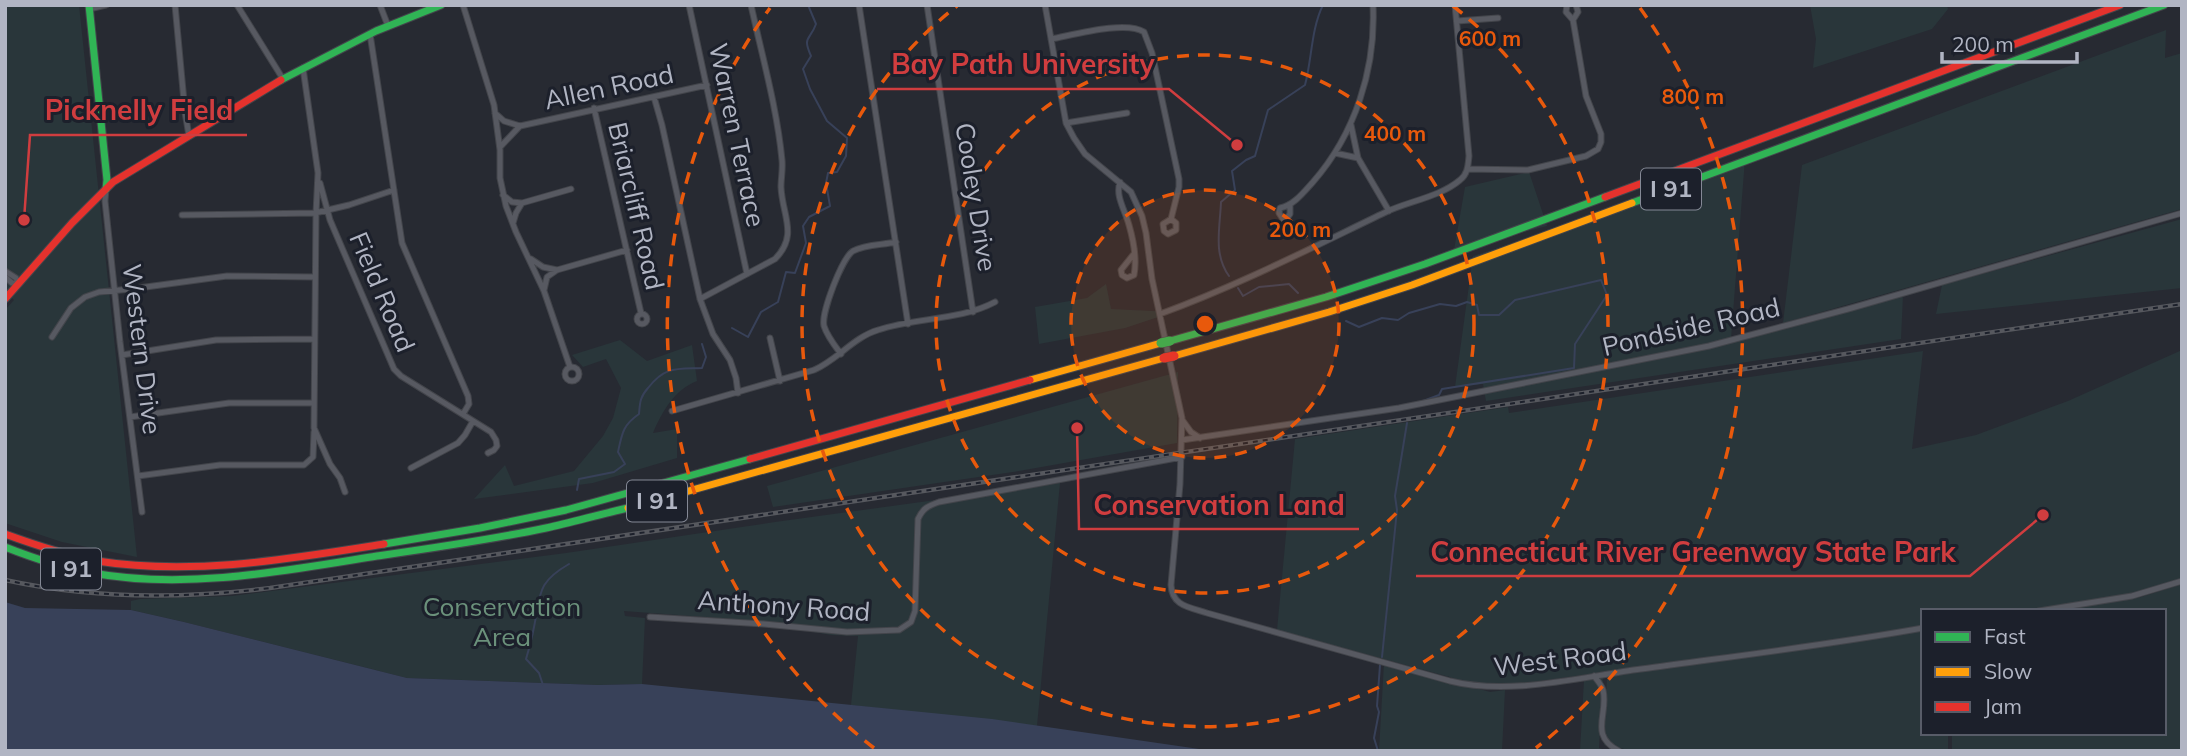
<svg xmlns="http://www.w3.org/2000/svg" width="2187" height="756" viewBox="0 0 2187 756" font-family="Mulish,sans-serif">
<rect width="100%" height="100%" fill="#272a32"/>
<!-- green -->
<path fill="#29363a" d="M5 5H79L137 557 62 542 5 523V310L14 300 5 291Z
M1810 5H1947L1948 9 1932 29 1813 68 1816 39Z
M2166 30 2165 58 2182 53V209L1783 323 1802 165Z
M1745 159 1731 339 1903 296 1901 339 1486 401 1483 384 1455 387 1473 256 1567 226Z
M1529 172 1547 226 1454 250 1465 187Z
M2182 219V288L1936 314 1942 285Z
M1106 284 1111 309 1173 312 1125 328 1039 344 1035 307 1087 298Z
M620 340 647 361 692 345 697 381C674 390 662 412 653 433L677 429V458L593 483 474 499 505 465 514 486 574 471 603 436 613 418 621 388 606 359 583 367 572 355Z
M2182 350V580L2140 593 2028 611H1923V627L1490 688 1277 630 1295 439 1508 407 1509 413 1923 351 1912 449 1976 435 2068 401Z
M1178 372 1177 443 1019 471 773 507 767 486Z
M1060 483 1037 726 851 705 858 636 831 635 745 620 624 611 625 616 645 618 642 684 598 685 407 678 184 622 131 610V601L140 599 232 596 566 553 775 522Z
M2182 584V751H1952V733H2164V611H2053L2141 597Z
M1923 631V733H1948V751H1634L1604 745 1607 677Z
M1384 663 1490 692 1505 690 1502 751H1379Z
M1603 677 1599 748 1609 751H1580L1584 680Z"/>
<!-- water -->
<path fill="#384159" d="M5 602 25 608 131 610 184 622 407 678 598 685 642 684 992 719 1213 751H6Z"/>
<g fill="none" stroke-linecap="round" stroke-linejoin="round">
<!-- stream -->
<path stroke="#384159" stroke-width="2" d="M1229 276C1213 254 1220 228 1221 202L1235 190 1232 171 1246 160 1255 156 1268 110 1305 85C1312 59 1311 29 1323 5
M1238 288 1243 296 1259 287 1289 284 1298 293
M1346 321 1359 327 1382 318 1398 320 1409 313 1440 304 1456 306 1467 302 1477 305 1479 315H1499L1515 300 1601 280 1607 295 1575 344 1574 368 1442 389 1439 395 1423 401
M732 328 748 337 761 312 778 302 786 272 795 273 806 243 803 226 809 217 830 206 826 183 828 173 837 172 846 156 847 138 827 121 810 89 803 69 811 56C802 36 810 41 816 24L808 5
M577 490 579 479 614 472 625 464 618 452C622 433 623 425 639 414 640 402 640 397 648 388 665 366 676 369 702 368L706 357 702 344
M1382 657 1397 510 1395 496 1407 423
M543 685 539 673 526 659C529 649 532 638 534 627 541 594 536 583 569 564
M1378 751 1374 738 1379 712 1377 706 1380 665"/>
<!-- street casing -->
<g stroke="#43454b" stroke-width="7">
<path id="street" d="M175 5 185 112 189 136
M237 5 283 79
M380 5 388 26
M463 5 494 105 500 150V178L506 206 516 232 544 291 570 367
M689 5 747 274
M859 5 908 324
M927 5 973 312
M1045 5 1066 123 1074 138 1085 154 1131 192 1142 216 1146 233 1152 279 1182 418 1180 484 1171 585C1172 606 1189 607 1207 613L1450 681C1510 696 1580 677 1641 669 1735 656 1829 645 1923 628
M89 9 106 5
M1573 20 1578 12 1576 5
M1457 21 1498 18
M370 34 402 243 468 396 469 404 463 414
M1051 39C1073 35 1126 20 1144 32L1152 53 1179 179V187L1171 219 1163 224 1164 231 1168 234 1176 230V223L1171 219
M303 68 318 173 316 213 314 428 330 464 340 478 345 492
M654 97 662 125 700 299 713 334 730 360 736 378 738 393
M594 108 641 313
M495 113 504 121 520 126 707 85
M1066 123 1127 113
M1351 125 1358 158 1389 211
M501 146 520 126
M1335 153 1358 158
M1467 169 1528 170 1586 156 1598 149 1601 142V134L1586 96 1573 20 1566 12 1567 5
M1120 182C1115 196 1125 210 1129 225 1133 239 1137 260 1134 275L1127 278 1122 275 1121 270 1133 255
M320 183 330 220 394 369 401 376 491 432 496 440 497 446 494 450 488 453
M106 189 105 201 120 342 142 512
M503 195 512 202 522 203
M1290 206V214L1287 218 1283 219 1279 213 1280 208C1294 205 1303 193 1313 182 1355 134 1376 69 1373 5
M182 215 315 213 349 205 394 190
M513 223 516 213 522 203 571 189
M531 259 543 267 557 270
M5 271 16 278 19 284
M5 277 12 283 19 284
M544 290 547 277 557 270 627 250
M700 299 775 259C799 235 782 215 781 187 781 178 783 169 782 160 777 108 762 56 751 5
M637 319a5 5 0 1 1 10 0a5 5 0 1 1-10 0Z
M1160 314C1237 286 1311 248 1386 212 1409 201 1440 197 1460 180 1468 174 1468 165 1469 156L1455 5
M52 337 71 308 85 297 99 292 131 289 227 276 315 277
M770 338 780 381
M841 354C835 346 827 336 824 326 821 313 842 258 853 251 865 244 883 245 896 242
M122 355 216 340 314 339
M565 374a7 7 0 1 1 14 0a7 7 0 1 1-14 0Z
M672 411 814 370C837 360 854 337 878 330 917 317 959 321 995 302
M130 417 229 403H314
M1183 421 1191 432 1200 438
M1182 440 1399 408 1709 346 1848 309 2182 213
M411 468 458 443 465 435 473 421
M138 476 220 465H304L313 457 314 432
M2039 611 2132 596 2182 581
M650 617 764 624 847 632 899 630 911 622 915 611 918 519C923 508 928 506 939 502L1182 457
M1594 676C1597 680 1601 684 1603 690 1609 714 1588 735 1619 751"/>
</g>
<!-- fast casing -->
<g stroke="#43454b" stroke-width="9">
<path id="fast" d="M89 5 107 180 106 189
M281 80 376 31 441 5
M1632 203 2164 5
M1170 341 1326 297 1425 264 1605 197
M384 544 480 528 566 510 750 459
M5 547C33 558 62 568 92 573 186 590 284 571 377 556 433 548 490 540 546 528 573 522 601 514 628 508"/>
</g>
<!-- slow casing -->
<g stroke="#43454b" stroke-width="9">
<path id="slow" d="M1174 356 1329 312 1412 285 1632 203
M1030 380 1161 343
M628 508 1164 358"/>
</g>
<!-- jam casing -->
<g stroke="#43454b" stroke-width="9">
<path id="jam" d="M1605 197 2120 5
M5 299 72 223 113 182 281 80
M750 459 1030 380
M5 534C35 545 66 555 97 561 193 576 289 559 384 544"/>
</g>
<!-- street -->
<use href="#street" stroke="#575961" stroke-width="5"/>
<!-- fast -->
<use href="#fast" stroke="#30b455" stroke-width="7"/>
<!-- slow -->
<use href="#slow" stroke="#ff9f0a" stroke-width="7"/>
<!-- jam -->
<use href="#jam" stroke="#e5322d" stroke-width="7"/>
<!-- rail casing -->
<g stroke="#56585e" stroke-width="4.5">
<path id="rail" d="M5 580C92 599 182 599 270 588L2182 304"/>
</g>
<!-- rail -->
<use href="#rail" stroke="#1c202b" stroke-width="2" stroke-dasharray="5" stroke-linecap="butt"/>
<!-- fast-bridge casing -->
<g stroke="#44464e" stroke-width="10" stroke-linecap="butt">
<path id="fast-bridge" d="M1161 343 1170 341"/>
</g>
<!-- jam-bridge casing -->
<g stroke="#44464e" stroke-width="10" stroke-linecap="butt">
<path id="jam-bridge" d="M1164 358 1174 356"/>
</g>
<!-- fast-bridge -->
<use href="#fast-bridge" stroke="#30b455" stroke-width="9"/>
<!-- jam-bridge -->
<use href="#jam-bridge" stroke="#e5322d" stroke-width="9"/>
</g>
<!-- distance rings -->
<circle cx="1205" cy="324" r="134" fill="#e8590c" fill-opacity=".12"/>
<g fill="none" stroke="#e8590c" stroke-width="3.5" stroke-dasharray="12 9">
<circle cx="1205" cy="324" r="134"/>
<circle cx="1205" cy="324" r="269"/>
<path d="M1453 6A403 403 0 1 1 957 6"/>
<path d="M874 748A538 538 0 0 1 770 8M1640 8A538 538 0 0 1 1536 748"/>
</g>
<g text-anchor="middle" stroke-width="6" stroke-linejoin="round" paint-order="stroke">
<!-- shield labels -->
<g fill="#1c202b" stroke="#848895" stroke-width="2">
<rect x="1641" y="168.5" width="60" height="41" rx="5"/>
<rect x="627" y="480.5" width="60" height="41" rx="5"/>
<rect x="41" y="548.5" width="60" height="41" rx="5"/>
</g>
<g font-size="24" font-weight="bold" fill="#b1b5c3">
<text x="1671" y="197">I 91</text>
<text x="657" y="509">I 91</text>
<text x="71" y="577">I 91</text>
</g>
<!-- street labels -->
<g font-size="26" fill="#b1b5c3" stroke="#1c202b">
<text transform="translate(609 87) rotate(-12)" y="9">Allen Road</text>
<text transform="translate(737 135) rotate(78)" y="9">Warren Terrace</text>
<text transform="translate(976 197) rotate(81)" y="9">Cooley Drive</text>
<text transform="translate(636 206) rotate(77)" y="9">Briarcliff Road</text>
<text transform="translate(382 292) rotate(67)" y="9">Field Road</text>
<text transform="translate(1691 327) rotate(-13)" y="9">Pondside Road</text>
<text transform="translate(142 349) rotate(83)" y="9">Western Drive</text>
<text transform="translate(784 606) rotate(4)" y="9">Anthony Road</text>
<text transform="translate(1560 659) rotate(-7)" y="9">West Road</text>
</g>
<!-- park labels -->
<g font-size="26" fill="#6b917b" stroke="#1c202b">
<text x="502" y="616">Conservation<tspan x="502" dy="30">Area</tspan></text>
</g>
</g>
<circle cx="1205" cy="324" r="10" fill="#e8590c" stroke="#1c202b" stroke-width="3.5"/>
<g font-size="21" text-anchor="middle" font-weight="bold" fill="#e8590c" stroke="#1c202b" stroke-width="6" stroke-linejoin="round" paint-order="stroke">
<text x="1490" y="46">600 m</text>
<text x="1693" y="104">800 m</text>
<text x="1395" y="141">400 m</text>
<text x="1300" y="237">200 m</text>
</g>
<!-- callouts -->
<path fill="none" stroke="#d03d3f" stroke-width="2.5" d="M1237 145L1169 89H877M24 220L30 135H247M1077 428L1079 529H1359M2043 515L1970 576H1416"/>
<g fill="#d03d3f" stroke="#1c202b" stroke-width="2.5">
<circle cx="1237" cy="145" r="7"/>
<circle cx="24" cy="220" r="7"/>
<circle cx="1077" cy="428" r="7"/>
<circle cx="2043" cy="515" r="7"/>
</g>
<g font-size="28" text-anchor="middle" font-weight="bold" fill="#d03d3f" stroke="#1c202b" stroke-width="6" stroke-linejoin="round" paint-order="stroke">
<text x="1023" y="74">Bay Path University</text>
<text x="139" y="120">Picknelly Field</text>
<text x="1219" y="515">Conservation Land</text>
<text x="1693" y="562">Connecticut River Greenway State Park</text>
</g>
<!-- border -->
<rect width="2187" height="756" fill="none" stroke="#b1b5c3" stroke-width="14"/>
<!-- legend -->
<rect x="1921" y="609" width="245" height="126" fill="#1c202b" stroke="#585c68" stroke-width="2"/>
<rect x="1935" y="632" width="35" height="10" fill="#30b455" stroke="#585c68" stroke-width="2"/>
<text x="1984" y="644" font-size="21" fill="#b1b5c3">Fast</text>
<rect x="1935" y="667" width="35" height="10" fill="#ff9f0a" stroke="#585c68" stroke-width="2"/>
<text x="1984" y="679" font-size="21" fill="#b1b5c3">Slow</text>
<rect x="1935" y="702" width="35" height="10" fill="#e5322d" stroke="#585c68" stroke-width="2"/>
<text x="1984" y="714" font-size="21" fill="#b1b5c3">Jam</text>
<!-- scale -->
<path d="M1942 52v10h135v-10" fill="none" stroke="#b1b5c3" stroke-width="3.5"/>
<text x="1952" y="52" font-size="21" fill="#b1b5c3" stroke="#1c202b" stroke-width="5" paint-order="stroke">200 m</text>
</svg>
